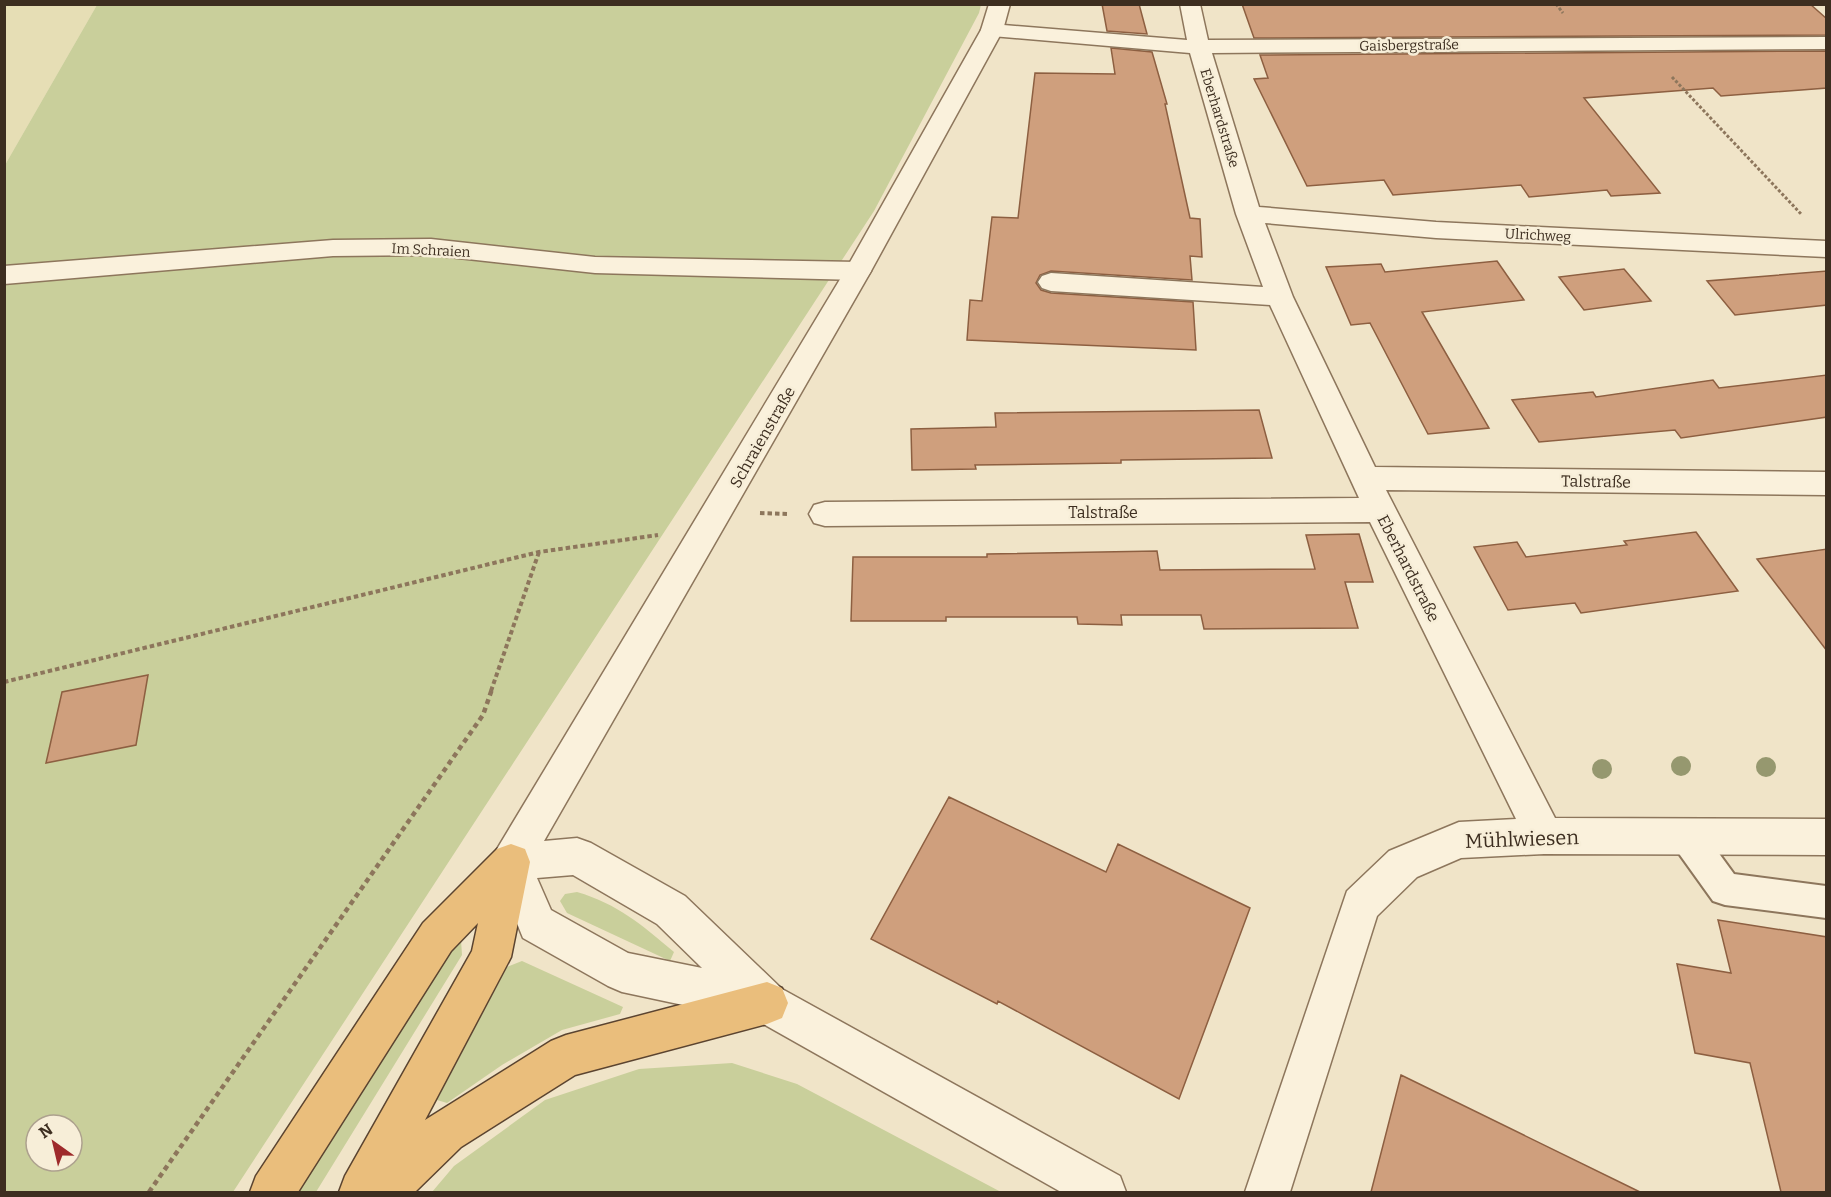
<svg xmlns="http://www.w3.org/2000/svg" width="1831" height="1197" viewBox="0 0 1831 1197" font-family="Bitter,serif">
<rect width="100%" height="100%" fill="#f0e4c8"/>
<!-- farmland -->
<path fill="#e6deb5" d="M5 4 97 5 5 165 4 5Z"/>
<!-- green -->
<path fill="#c9cf9b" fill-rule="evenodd" d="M97 5H981L979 13 874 211 233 1192H5V165ZM36 1125H72V1161H36Z
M577 892C618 904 642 925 674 952L670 961 567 913 560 901 565 894Z
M461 940 462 955 316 1192H297L447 948Z
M522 961 623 1007 620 1014 562 1030 502 1065 447 1103 437 1100 507 967Z
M732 1063 797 1084 1001 1192H432L454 1166 545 1100 639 1069Z"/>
<!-- building -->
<path fill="#cf9f7d" stroke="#8d5f41" stroke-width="1.5" d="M1102 4H1139L1147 34 1107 31Z
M1242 4H1810L1827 19V35L1254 38Z
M1111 48 1152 52 1167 104H1165L1190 218 1200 219 1202 257 1190 256 1192 280 1051 271 1040 275 1036 283 1041 290 1051 293 1193 302 1196 350 967 340 970 300 982 301 992 217 1018 218 1035 73 1115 74Z
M1827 51V88L1721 96 1713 88 1584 98 1660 193 1611 196 1607 190 1529 197 1521 185 1393 195 1384 180 1307 186 1254 79 1268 78 1260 55Z
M1497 261 1524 300 1422 312 1489 428 1428 434 1370 323 1351 325 1326 267 1381 264 1385 272Z
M1624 269 1651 301 1584 310 1559 277Z
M1827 271V305L1735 315 1707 281Z
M1827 375V417L1681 438 1675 430 1539 442 1512 400 1593 392 1596 397 1713 380 1719 388Z
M1259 410 1272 458 1121 460V463L975 465 976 469 912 470 911 429 996 427 995 413Z
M1696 532 1738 591 1581 613 1575 603 1508 610 1474 547 1517 542 1526 557 1627 545 1624 541Z
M1359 534 1373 582H1345L1358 628 1204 629 1201 615H1121L1122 625 1078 624 1077 617H946V621H851L853 557H987V554L1157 551 1160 570 1315 569 1306 535Z
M1827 549V651L1757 559Z
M148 675 136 745 46 763 62 692Z
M949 797 1106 872 1118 844 1250 908 1179 1099 998 1001 997 1004 871 939Z
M1718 920 1827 937V1192H1781L1750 1063 1695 1053 1677 964 1731 973Z
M1401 1075 1640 1192H1371Z"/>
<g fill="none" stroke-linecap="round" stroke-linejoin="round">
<!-- service casing -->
<g stroke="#8d765c" stroke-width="4">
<path id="service" d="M1687 822 1699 826 1734 874 1826 886V918L1725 905 1713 901 1675 848 1671 837 1675 826Z"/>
</g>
<!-- minor casing -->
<g stroke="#8d765c" stroke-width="3">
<path id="minor" d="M1180 4H1200L1208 40 1826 37V49L1212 53 1259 207 1436 222 1826 241V257L1436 238 1265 223 1293 297 1375 467 1826 472V495L1386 490 1555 818 1826 819V855L1544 854 1461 858 1417 877 1377 916 1290 1192H1245L1347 891 1389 851 1459 822 1516 819 1370 522 825 526 814 523 809 514 814 505 825 502 1359 498 1270 305 1051 291 1042 288 1038 282 1042 276 1051 273 1263 287 1236 214 1190 53 992 36 984 35 981 30 984 25 992 24 1187 40Z
M431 239 595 257 858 262 867 265 871 271 867 277 858 280 595 273 431 255 333 256 4 284V266L333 240Z"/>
</g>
<!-- tertiary casing -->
<g stroke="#8d765c" stroke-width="3">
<path id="tertiary" d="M989 4H1010L1003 30 871 271 544 841 577 838 591 843 685 896 782 989 1120 1176 1126 1192H1061L758 1021 622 992 608 986 523 938 492 862 497 849 845 271 981 30ZM573 875 657 924 702 968 628 953 551 910 537 878Z"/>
</g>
<!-- trunk casing -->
<g stroke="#5b4430" stroke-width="3">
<path id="trunk" d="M511 844 525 849 530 862 511 957 425 1120 551 1041 566 1035 767 982 782 988 788 1003 782 1018 767 1024 575 1075 461 1147 415 1192H339L345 1176 472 951 478 923 451 951 298 1192H250L256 1176 423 923 497 849Z"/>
</g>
<!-- path-far2 -->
<path stroke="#8d765c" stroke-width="3" stroke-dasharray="3 2" stroke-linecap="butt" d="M1556 4 1563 13
M1672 77 1802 215"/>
<!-- path-far1 -->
<path stroke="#8d765c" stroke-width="4" stroke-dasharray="4.5 3" stroke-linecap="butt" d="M760 513 788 514
M4 682 539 552 658 535
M491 691 539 552"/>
<!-- path -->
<path stroke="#8d765c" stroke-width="4.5" stroke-dasharray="5 4" stroke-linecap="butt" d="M149 1192 483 715 492 689"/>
<!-- service -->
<use href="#service" fill="#faf1dc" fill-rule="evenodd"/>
<!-- minor -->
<use href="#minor" fill="#faf1dc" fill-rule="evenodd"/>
<!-- tertiary -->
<use href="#tertiary" fill="#faf1dc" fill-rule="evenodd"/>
<!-- trunk -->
<use href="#trunk" fill="#eabe7c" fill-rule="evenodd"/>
</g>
<!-- trees -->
<g fill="#96986f">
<circle cx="1681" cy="766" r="10"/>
<circle cx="1766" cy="767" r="10"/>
<circle cx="1602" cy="769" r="10"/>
</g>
<g text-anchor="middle" stroke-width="5" stroke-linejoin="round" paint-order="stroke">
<!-- far-street labels -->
<g font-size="14" fill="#3d2e20" stroke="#f7eed8">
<text transform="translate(1409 45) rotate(-1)" y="5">Gaisbergstraße</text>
<text transform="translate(1220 118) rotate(73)" y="5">Eberhardstraße</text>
<text transform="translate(1538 235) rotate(3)" y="5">Ulrichweg</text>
<text transform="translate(431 250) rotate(3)" y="5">Im Schraien</text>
</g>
<!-- street labels -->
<g font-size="16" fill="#3d2e20" stroke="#f7eed8">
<text transform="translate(762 437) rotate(-60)" y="6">Schraienstraße</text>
<text transform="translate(1596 481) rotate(1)" y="6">Talstraße</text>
<text x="1103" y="518">Talstraße</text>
<text transform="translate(1409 568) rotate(63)" y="6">Eberhardstraße</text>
</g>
<!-- near-street labels -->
<g font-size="20" fill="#3d2e20" stroke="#f7eed8">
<text transform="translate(1522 839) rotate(-2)" y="7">Mühlwiesen</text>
</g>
</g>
<!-- border -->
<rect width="1831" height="1197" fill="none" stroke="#3d2e20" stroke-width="12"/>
<!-- north arrow -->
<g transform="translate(54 1143) rotate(326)"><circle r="28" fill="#f7eed8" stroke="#ada18e" stroke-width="1.5"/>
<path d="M0-4.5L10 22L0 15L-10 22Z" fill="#9e2a2b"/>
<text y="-9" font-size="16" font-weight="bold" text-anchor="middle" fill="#3d2e20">N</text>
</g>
</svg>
